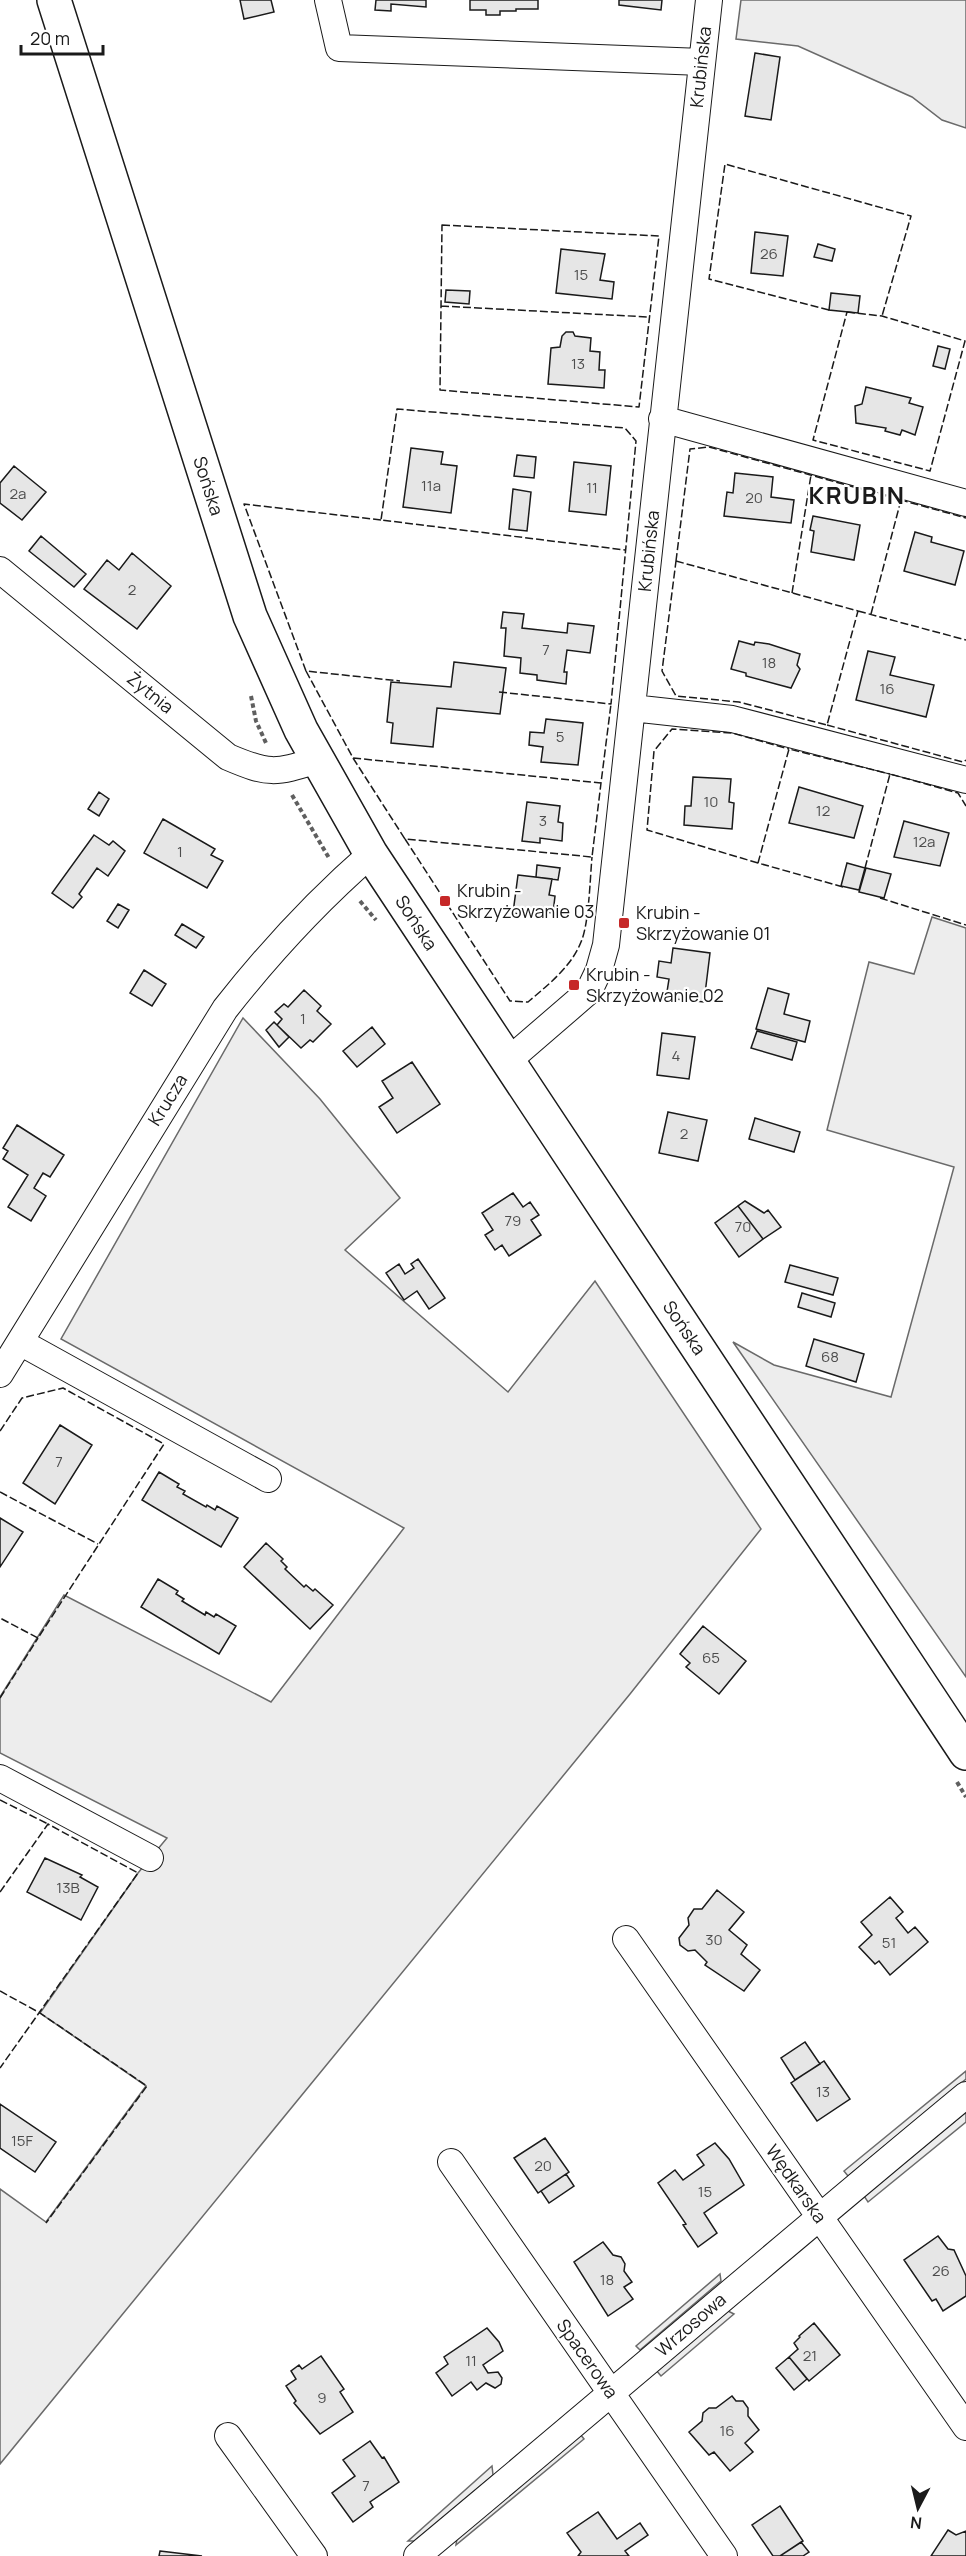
<svg xmlns="http://www.w3.org/2000/svg" width="966" height="2556" viewBox="0 0 966 2556" font-family="Manrope,sans-serif">
<rect width="100%" height="100%" fill="#fff"/>
<!-- built -->
<path fill="#ededed" stroke="#6a6a6a" stroke-width="1.5" d="M741 0H966V128L942 120 912 97 798 46 736 39Z
M932 917 966 928V1677L733 1342 774 1365 891 1397 954 1167 827 1130 869 962 914 974Z
M243 1018 320 1099 400 1198 345 1250 508 1392 595 1281 761 1529 630 1694 0 2464V2189L46 2222 146 2086 40 2013 138 1873 167 1838 0 1753V1697L64 1595 271 1702 404 1528 61 1339Z
M966 2071V2079L848 2176 844 2171Z
M966 2112V2122L868 2202 864 2196Z
M720 2274 721 2281 640 2350 636 2346Z
M726 2310 734 2314 661 2376 656 2370Z
M580 2434 584 2439 456 2545 457 2538Z
M492 2466 493 2475 414 2541H408Z"/>
<!-- building -->
<path fill="#e6e6e6" stroke="#1a1a1a" stroke-width="1.5" d="M240 0H271L274 12 244 19Z
M376 0H426V7L391 4V11L375 10Z
M470 0H538V9H516V11H500V15H486V10H470Z
M619 0H662L661 10 619 5Z
M755 53 780 57 771 120 745 116Z
M755 232 788 236 783 276 751 273Z
M818 244 835 249 832 261 814 257Z
M561 249 605 254 600 280 614 282 612 299 556 293Z
M446 290 470 291 469 304 445 302Z
M831 293 860 296 858 313 829 310Z
M566 332H573L575 336 591 338 590 351 600 352 599 370H605L604 388 548 384 551 348 560 347 562 336Z
M938 346 950 349 945 369 933 366Z
M866 387 911 398 909 403 923 407 915 435 902 430 900 435 885 431 886 428 856 423 855 406 862 404Z
M411 448 443 452 441 464 457 466 451 513 403 507Z
M517 455 536 457 534 478 514 476Z
M574 462 611 466 606 515 569 511Z
M14 466 46 492 22 520 0 503V483Z
M735 473 773 477 771 497 794 500 791 523 724 516 727 492 733 493Z
M513 489 531 492 527 531 509 529Z
M813 516 860 525 854 560 811 552 814 531 810 530Z
M915 532 932 537 931 542 964 551 955 585 904 571Z
M41 536 86 574 74 587 29 551Z
M132 553 171 586 137 629 84 589 107 560 119 570Z
M503 612 524 614 522 628 567 633 568 623 594 626 590 653 567 650 564 672H567L566 684 537 680V675L520 673 521 658 504 656 506 628H501Z
M739 641 754 645 755 642 769 644 800 654 797 665 800 669 791 688 746 676V673L731 669Z
M868 651 895 657 890 675 934 685 926 717 856 700Z
M454 662 506 668 500 714 437 708 433 747 391 743 393 723 387 722 391 682 451 687Z
M546 719 583 723 578 765 541 762 543 747 529 745 530 732 544 733Z
M693 777 731 779 729 802 734 803 732 829 684 825 685 806H691Z
M799 787 863 806 854 838 789 823Z
M99 792 109 799 99 816 88 809Z
M527 802 560 806 558 822 563 823 562 841 540 838V843L522 841Z
M163 819 215 849 211 855 223 861 207 888 144 853Z
M904 821 949 833 940 866 894 857Z
M94 835 109 845 113 841 125 851 108 876 97 868 79 894 82 897 73 908 52 893Z
M847 863 865 868 859 890 841 886Z
M537 865 560 868 558 880 536 877Z
M866 868 891 874 884 898 859 892Z
M518 875 552 879 549 895 555 896 553 913 531 911 530 916 513 913Z
M118 904 129 910 118 928 107 921Z
M182 924 204 937 196 948 175 935Z
M673 948 710 953 704 1002 666 998 669 979 657 977 659 961 671 963Z
M144 970 166 984 152 1006 130 993Z
M768 988 789 994 784 1014 810 1021 805 1042 756 1029Z
M304 990 321 1006 317 1011 331 1024 313 1042 310 1040 301 1048 277 1025 282 1019 275 1012 284 1004 288 1007Z
M274 1022 289 1037 279 1047 266 1030Z
M372 1027 385 1044 357 1067 343 1051Z
M757 1031 797 1042 792 1060 751 1048Z
M662 1033 695 1037 689 1079 657 1075Z
M412 1062 440 1104 397 1133 379 1107 393 1098 382 1081Z
M668 1112 707 1120 698 1161 659 1153Z
M755 1118 800 1132 794 1152 749 1139Z
M17 1125 64 1155 50 1177 43 1173 34 1188 46 1196 31 1221 8 1207 28 1175 3 1159 8 1151 3 1148Z
M513 1193 523 1207 530 1202 539 1215 531 1220 541 1235 509 1256 502 1245 495 1250 485 1235 493 1230 482 1213Z
M745 1201 764 1213 768 1210 781 1227 763 1239 738 1206Z
M738 1206 763 1239 739 1257 715 1223Z
M418 1259 445 1298 429 1309 417 1291 404 1300 386 1273 399 1264 405 1274 414 1268 411 1264Z
M790 1265 838 1278 833 1295 785 1282Z
M802 1293 835 1303 831 1317 798 1307Z
M814 1339 864 1354 856 1382 806 1366Z
M60 1425 92 1445 55 1504 23 1483Z
M159 1472 179 1484 177 1487 185 1491 183 1494 206 1507 207 1505 215 1510 217 1506 238 1518 221 1547 142 1500Z
M0 1518 23 1532 0 1567Z
M266 1543 283 1559 281 1561 287 1567 285 1569 304 1587 306 1585 313 1591 315 1589 333 1605 310 1629 244 1567Z
M158 1579 178 1591 176 1594 184 1599 182 1601 205 1615 206 1612 214 1617 216 1614 236 1626 219 1654 141 1607Z
M703 1626 746 1661 719 1694 686 1667 690 1663 680 1654Z
M45 1858 82 1875 80 1877 98 1887 81 1920 27 1892Z
M717 1890 744 1912 729 1930 747 1945 741 1954 760 1970 744 1991 705 1965 707 1962 695 1950 688 1951 680 1945 679 1938 689 1925 688 1918 694 1909H702Z
M890 1897 903 1912 896 1918 908 1933 915 1927 928 1942 890 1975 879 1961 875 1964 859 1947 872 1935 861 1922Z
M805 2042 820 2064 795 2080 781 2058Z
M824 2061 850 2099 817 2121 791 2083Z
M0 2104 56 2142 35 2172 0 2148Z
M545 2138 569 2172 538 2193 514 2158Z
M715 2143 729 2159 744 2185 704 2213 717 2233 698 2247 683 2225 686 2224 658 2183 675 2170 683 2180 704 2165 697 2155Z
M566 2174 574 2186 549 2203 541 2191Z
M938 2236 948 2249 954 2250 966 2276V2296L943 2311 936 2299 932 2301 904 2260Z
M603 2242 613 2255 621 2257 625 2264 624 2271 632 2282 624 2287 633 2299 608 2316 574 2262Z
M814 2323 840 2355 809 2381 789 2357 798 2349 794 2343 800 2337 799 2336Z
M487 2328 499 2342 503 2351 483 2365 488 2373 498 2372 502 2378 501 2384 495 2388 486 2383 477 2390 471 2382 452 2396 436 2373 448 2364 444 2357Z
M321 2356 344 2389 340 2392 353 2412 320 2434 294 2403 296 2401 286 2386 296 2379 291 2371 299 2365 302 2369Z
M789 2357 807 2379 794 2390 776 2368Z
M732 2396 736 2401H743L748 2408V2416L759 2430 745 2443 753 2452 730 2471 714 2452 709 2455 689 2432 702 2421 703 2413 709 2408H716Z
M370 2441 382 2458 384 2457 399 2482 370 2502 373 2507 353 2522 332 2493 355 2476 343 2460Z
M780 2506 803 2541 780 2556H773L752 2525Z
M598 2512 617 2539 640 2523 648 2535 625 2551 629 2556H578L581 2552 567 2533Z
M948 2530 956 2535 966 2531V2556H931Z
M801 2542 809 2552 803 2556H780Z
M160 2551 202 2556H159Z"/>
<g fill="none" stroke-linecap="round" stroke-linejoin="round">
<!-- street casing -->
<g stroke="#1a1a1a" stroke-width="28">
<path id="street" d="M328 0 339 48 702 62
M662 419 966 503
M0 570 228 757C270 775 275 773 318 760
M632 708 732 719 966 780
M508 1061 589 991 599 970 606 945 709 0
M20 1342 268 1479
M0 1374 225 1009C269 953 317 901 371 854
M0 1778 150 1858
M626 1939 966 2427
M451 2162 724 2556
M228 2436 314 2556
M417 2556C601 2403 782 2247 966 2095"/>
</g>
<!-- secondary casing -->
<g stroke="#1a1a1a" stroke-width="36">
<path id="secondary" d="M54 0 250 616 301 730 371 854 966 1753"/>
</g>
<!-- path -->
<path stroke="#5f5f5f" stroke-width="4" stroke-dasharray="4.5 3" stroke-linecap="butt" d="M251 696 256 721 266 743
M292 795 329 858
M360 901 376 920
M957 1782 966 1797"/>
<!-- street -->
<use href="#street" stroke="#fff" stroke-width="26"/>
<!-- secondary -->
<use href="#secondary" stroke="#fff" stroke-width="33"/>
<!-- fence -->
<path stroke="#1a1a1a" stroke-width="1.5" stroke-dasharray="8 3" stroke-linecap="butt" d="M442 225 659 236 639 407 440 390Z
M441 306 649 317
M829 310 709 279 725 164 911 216 882 316
M847 312 882 316 965 341 930 471 813 440Z
M381 520 244 504 306 671 400 681
M676 561 858 611 827 725 739 702 676 696 662 671Z
M676 561 690 449 709 447 966 518
M792 593 811 475
M858 611 966 640
M871 614 901 500
M306 671 353 758 601 783 611 704
M499 692 611 704 636 441 625 428 397 409 381 520 625 550
M827 725 963 762 966 760
M353 758 405 839 592 857 601 783
M405 839 510 1001 528 1002C549 984 571 967 581 942 589 924 590 879 592 857
M758 863 647 830 654 751 672 729 732 733 789 749
M865 868 890 774 958 793 966 806
M843 887 758 863 789 749 890 774
M880 898 966 925
M0 1431 22 1398 63 1388 164 1444 38 1638 0 1618
M0 1492 98 1544
M0 1698 38 1638
M0 1800 48 1824
M0 1892 48 1824 138 1873 0 2068
M0 1991 40 2013 147 2086 46 2223"/>
</g>
<!-- markers -->
<g fill="#c62828" stroke="#fff" stroke-width="2">
<rect x="439" y="895" width="12" height="12" rx="3"/>
<rect x="618" y="917" width="12" height="12" rx="3"/>
<rect x="568" y="979" width="12" height="12" rx="3"/>
</g>
<g text-anchor="middle" stroke-width="4.5" stroke-linejoin="round" paint-order="stroke">
<!-- number labels -->
<g font-size="15" fill="#4d4d4d">
<text x="769" y="259">26</text>
<text x="581" y="280">15</text>
<text x="578" y="369">13</text>
<text x="431" y="491">11a</text>
<text x="592" y="493">11</text>
<text x="18" y="499">2a</text>
<text x="754" y="503">20</text>
<text x="132" y="595">2</text>
<text x="546" y="655">7</text>
<text x="769" y="668">18</text>
<text x="887" y="694">16</text>
<text x="560" y="742">5</text>
<text x="711" y="807">10</text>
<text x="823" y="816">12</text>
<text x="543" y="826">3</text>
<text x="924" y="847">12a</text>
<text x="180" y="857">1</text>
<text x="303" y="1024">1</text>
<text x="676" y="1061">4</text>
<text x="684" y="1139">2</text>
<text x="513" y="1226">79</text>
<text x="743" y="1232">70</text>
<text x="830" y="1362">68</text>
<text x="59" y="1467">7</text>
<text x="711" y="1663">65</text>
<text x="68" y="1893">13B</text>
<text x="714" y="1945">30</text>
<text x="889" y="1948">51</text>
<text x="823" y="2097">13</text>
<text x="22" y="2146">15F</text>
<text x="543" y="2171">20</text>
<text x="705" y="2197">15</text>
<text x="941" y="2276">26</text>
<text x="607" y="2285">18</text>
<text x="810" y="2361">21</text>
<text x="471" y="2366">11</text>
<text x="322" y="2403">9</text>
<text x="727" y="2436">16</text>
<text x="366" y="2491">7</text>
</g>
<!-- street labels -->
<g font-size="18" fill="#1a1a1a" stroke="#fff">
<text transform="translate(701 67) rotate(-84)" y="6">Krubińska</text>
<text transform="translate(208 486) rotate(72)" y="6">Sońska</text>
<text transform="translate(649 551) rotate(-84)" y="6">Krubińska</text>
<text transform="translate(150 693) rotate(39)" y="6">Żytnia</text>
<text transform="translate(416 923) rotate(57)" y="6">Sońska</text>
<text transform="translate(168 1100) rotate(-58)" y="6">Krucza</text>
<text transform="translate(684 1328) rotate(56)" y="6">Sońska</text>
<text transform="translate(796 2184) rotate(55)" y="6">Wędkarska</text>
<text transform="translate(691 2325) rotate(-41)" y="6">Wrzosowa</text>
<text transform="translate(587 2359) rotate(55)" y="6">Spacerowa</text>
</g>
<!-- poi labels -->
<g font-size="18" fill="#1a1a1a" stroke="#fff" text-anchor="start">
<text x="457" y="897">Krubin -<tspan x="457" dy="21">Skrzyżowanie 03</tspan></text>
<text x="636" y="919">Krubin -<tspan x="636" dy="21">Skrzyżowanie 01</tspan></text>
<text x="586" y="981">Krubin -<tspan x="586" dy="21">Skrzyżowanie 02</tspan></text>
</g>
<!-- district labels -->
<g font-size="24" font-weight="bold" letter-spacing="1.5" fill="#1a1a1a" stroke="#fff">
<text x="857" y="504">KRUBIN</text>
</g>
</g>
<!-- north arrow -->
<g transform="translate(918 2508) rotate(187)" stroke="#ffffff" stroke-width="4.5" paint-order="stroke">
<path d="M0-4.5L10 22L0 15L-10 22Z" fill="#1a1a1a"/>
<text y="-9" font-size="16" font-weight="bold" text-anchor="middle" fill="#1a1a1a">N</text>
</g>
<!-- scale -->
<path d="M21 45v9h82v-9" fill="none" stroke="#1a1a1a" stroke-width="3"/>
<text x="30" y="45" font-size="18" fill="#1a1a1a" stroke="#ffffff" stroke-width="4.5" paint-order="stroke">20 m</text>
</svg>
